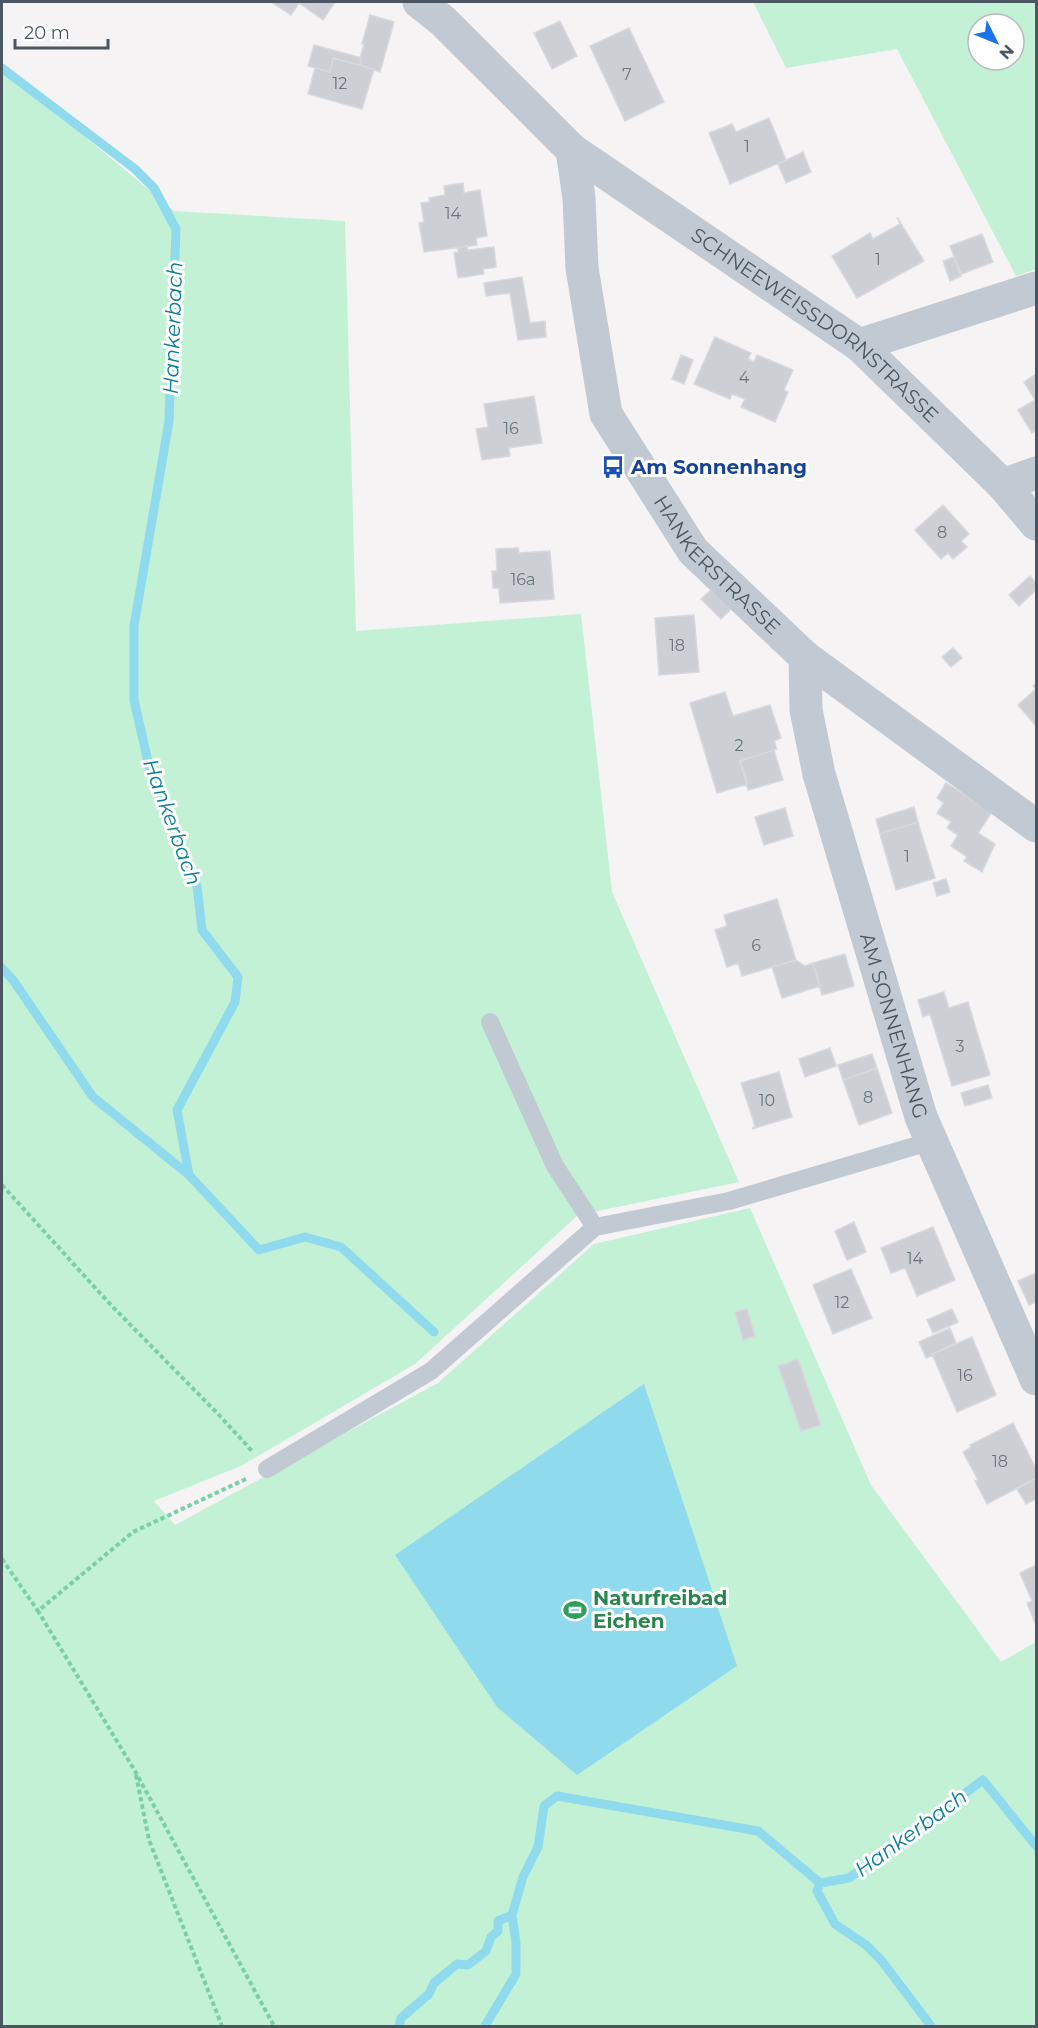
<svg xmlns="http://www.w3.org/2000/svg" width="1038" height="2028" viewBox="0 0 1038 2028" font-family="Montserrat,sans-serif">
<rect width="100%" height="100%" fill="#f5f3f3"/>
<!-- green -->
<path fill="#c3f1d5" fill-rule="evenodd" d="M753 2H1036V269L1016 276 897 49 786 68ZM978 24H1014V60H978Z
M2 67 174 211 345 221 356 631 581 614 612 892 739 1182 578 1215 415 1364 243 1465 154 1501 175 1525 438 1383 594 1244 750 1208 871 1485 1001 1662 1036 1642V2026H2Z"/>
<!-- water -->
<path fill="#90daee" d="M644 1384 737 1666 577 1775 497 1707 395 1555Z"/>
<g fill="none" stroke-linecap="round" stroke-linejoin="round">
<!-- stream -->
<path stroke="#90daee" stroke-width="9" d="M2 68 135 169 154 188 176 229 169 421 134 626V700L152 779 177 834 197 886 202 930 238 977 235 1002 177 1110 189 1175 259 1250 305 1237 341 1247 434 1332
M2 968 13 980 93 1097 189 1175
M820 1883 817 1891 835 1924 866 1945 881 1960 931 2026
M399 2026 401 2018 429 1994 434 1983 457 1964 468 1965 486 1951 491 1937 498 1931V1921L512 1915
M485 2026 516 1974V1943L512 1915 523 1877 538 1847 544 1806 557 1796 758 1831 820 1883 849 1878 983 1780 1036 1846"/>
</g>
<!-- building -->
<path fill="#cdcfd5" stroke="#d7d9de" stroke-width="1.5" d="M271 2H335L323 20 299 3 291 15Z
M370 15 394 22 380 72 360 65 362 58H360L364 44H362Z
M560 21 577 56 552 69 534 33Z
M629 28 664 102 625 121 590 46Z
M314 45 362 58 360 65 333 58 330 72 308 66Z
M333 58 374 69 362 109 308 94 315 68 330 72Z
M769 118 786 160 730 184 709 133 732 124 736 132Z
M803 152 811 172 786 183 778 164Z
M463 183 464 193 480 190 487 236 476 238 477 245 424 252 419 223 424 222 421 203 430 202 429 198 445 195 444 186Z
M897 217 924 261 857 298 832 256 870 233 873 239 900 224Z
M982 234 993 262 961 274 950 246Z
M467 246 468 250 494 247 496 267 483 269 484 274 458 278 454 253 458 252V248Z
M954 257 961 276 950 281 943 261Z
M522 277 530 323 545 321 546 337 518 340 510 293 486 296 484 283Z
M715 337 751 353 748 359 754 362 757 355 793 370 784 390 788 392 775 422 741 407 745 399 732 394 730 399 694 384Z
M681 355 693 360 684 384 672 379Z
M1036 374V430L1032 433 1018 410 1035 400 1024 382Z
M534 396 542 443 509 448 510 456 482 460 476 429 488 427 484 404Z
M943 505 969 534 961 541 967 547 953 559 948 553 941 559 915 530Z
M518 548 519 553 550 551 554 599 500 603 499 588H493L492 571H497L496 549Z
M1030 576 1036 583V590L1019 606 1009 595Z
M711 590 731 609 721 619 701 599Z
M694 615 699 672 659 675 655 618Z
M953 648 962 658 951 667 942 657Z
M1036 683V726L1018 705 1036 689 1033 686Z
M725 692 733 716 770 705 781 738 774 741 777 749 740 761 748 784 717 793 690 703Z
M774 750 783 780 748 790 740 761Z
M946 783 992 812 978 833 995 844 982 872 964 861 967 857 951 846 958 835 947 828 951 822 937 813 944 803 937 798Z
M914 807 918 822 880 834 876 819Z
M785 808 793 836 764 845 755 817Z
M918 822 935 878 896 890 880 834Z
M946 879 950 892 937 896 933 883Z
M777 899 796 960 742 976 738 963 727 967 715 930 727 926 724 915Z
M845 954 854 986 822 995 813 963Z
M796 960 805 966 813 963 820 986 782 998 772 967Z
M944 992 949 1008 968 1002 990 1075 952 1086 930 1014 923 1017 918 1000Z
M830 1048 836 1066 805 1077 799 1059Z
M872 1054 877 1068 843 1080 838 1065Z
M877 1068 892 1113 859 1125 843 1080Z
M779 1072 792 1117 752 1129 755 1126 741 1083Z
M988 1085 992 1098 965 1106 961 1093Z
M854 1222 866 1252 847 1260 835 1231Z
M933 1227 955 1280 917 1296 905 1268 891 1273 881 1248Z
M851 1269 872 1318 833 1334 813 1285Z
M1036 1273V1302L1029 1305 1018 1281Z
M747 1308 755 1336 743 1340 735 1312Z
M952 1309 958 1322 933 1333 927 1320Z
M950 1328 956 1343 932 1354 933 1355 926 1358 919 1342Z
M972 1337 996 1395 957 1412 932 1354Z
M798 1359 821 1425 801 1431 778 1366Z
M1013 1423 1036 1469V1478L987 1504 975 1481 978 1480 963 1452 971 1447 970 1445Z
M1036 1478V1499L1026 1504 1017 1489Z
M1036 1565V1623H1035L1027 1603 1032 1601 1020 1573Z"/>
<g fill="none" stroke-linecap="round" stroke-linejoin="round">
<!-- path -->
<path stroke="#7ad0a6" stroke-width="4" stroke-dasharray="4.5 3" stroke-linecap="butt" d="M2 1185 109 1303 219 1415 252 1451
M246 1479 133 1532 38 1611 135 1771 274 2026
M2 1559 38 1611
M136 1775 149 1840 222 2026"/>
<!-- service -->
<path stroke="#c1cad2" stroke-width="18" d="M490 1022 555 1166 595 1227
M267 1469 431 1371 595 1227 729 1201 932 1141"/>
<!-- minor -->
<g stroke="#c1cad2" stroke-width="33">
<path id="s1" d="M419 2 443 21 572 150 579 198 582 268 606 414 693 551 805 657 1036 826"/>
<path id="s2" d="M572 150 859 345 1003 485 1036 524"/>
<path d="M859 345 1036 288"/>
<path d="M1003 485 1036 473"/>
<path id="s3" d="M805 657 806 710 819 774 921 1117 1036 1379"/>
</g>
</g>
<!-- icons -->
<defs>
<g id="bus-bare" transform="scale(1.8)"><path d="M-5-6H5V4H4V6H2V4H-2V6H-4V4H-5ZM-3.5-4V0h7V-4ZM-3.5 1.2v1.5H-2V1.2ZM2 1.2v1.5H3.5V1.2Z" fill="#1a4fb4" stroke="#fff" stroke-width="2.5" paint-order="stroke"/></g>
<g id="stadium-bare" transform="scale(1.8)"><path d="M0-5a6.5 5 0 1 0 0 10a6.5 5 0 1 0 0-10ZM-3.5-1.8h7v3.6h-7Z" fill="#2e9e5b" stroke="#fff" stroke-width="2.5" paint-order="stroke"/></g>
</defs>
<g fill-rule="evenodd">
<use href="#bus-bare" x="613" y="467"/>
<use href="#stadium-bare" x="575" y="1610"/>
</g>
<g text-anchor="middle" stroke-width="6" stroke-linejoin="round" paint-order="stroke">
<!-- number labels -->
<g font-size="16" fill="#6b747e">
<text x="627" y="80">7</text>
<text x="340" y="89">12</text>
<text x="747" y="152">1</text>
<text x="453" y="219">14</text>
<text x="878" y="265">1</text>
<text x="744" y="383">4</text>
<text x="511" y="434">16</text>
<text x="942" y="538">8</text>
<text x="523" y="585">16a</text>
<text x="677" y="651">18</text>
<text x="739" y="751">2</text>
<text x="907" y="862">1</text>
<text x="756" y="951">6</text>
<text x="960" y="1052">3</text>
<text x="868" y="1103">8</text>
<text x="767" y="1106">10</text>
<text x="915" y="1264">14</text>
<text x="842" y="1308">12</text>
<text x="965" y="1381">16</text>
<text x="1000" y="1467">18</text>
</g>
<!-- street labels -->
<g font-size="20" fill="#4a5661" stroke="#fff">
<text dy="7" stroke="none"><textPath href="#s2" startOffset="300">SCHNEEWEISSDORNSTRASSE</textPath></text>
<text dy="7" stroke="none"><textPath href="#s1" startOffset="668">HANKERSTRASSE</textPath></text>
<text dy="7" stroke="none"><textPath href="#s3" startOffset="381">AM SONNENHANG</textPath></text>
</g>
<!-- transit labels -->
<g font-size="20" font-weight="bold" fill="#164399" stroke="#fff" text-anchor="start">
<text x="631" y="474">Am Sonnenhang</text>
</g>
<!-- leisure labels -->
<g font-size="20" font-weight="bold" fill="#27864d" stroke="#fff" text-anchor="start">
<text x="593" y="1605">Naturfreibad<tspan x="593" dy="23">Eichen</tspan></text>
</g>
<!-- water labels -->
<g font-size="21" font-style="italic" fill="#0c7c9b" stroke="#fff">
<text transform="translate(173 328) rotate(-88)" y="7">Hankerbach</text>
<text transform="translate(172 822) rotate(70)" y="7">Hankerbach</text>
<text transform="translate(911 1833) rotate(-36)" y="7">Hankerbach</text>
</g>
</g>
<!-- border -->
<rect width="1038" height="2028" fill="none" stroke="#4a5661" stroke-width="6"/>
<!-- north arrow -->
<g transform="translate(996 42) rotate(133)"><circle r="28" fill="#ffffff" stroke="#b7bbc0" stroke-width="1.5"/>
<path d="M0-4.5L10 22L0 15L-10 22Z" fill="#1a73e8"/>
<text y="-9" font-size="16" font-weight="bold" text-anchor="middle" fill="#4a5661">N</text>
</g>
<!-- scale -->
<path d="M15 39v9h93v-9" fill="none" stroke="#4a5661" stroke-width="3"/>
<text x="24" y="39" font-size="18" fill="#4a5661" stroke="#ffffff" stroke-width="4.5" paint-order="stroke">20 m</text>
</svg>
